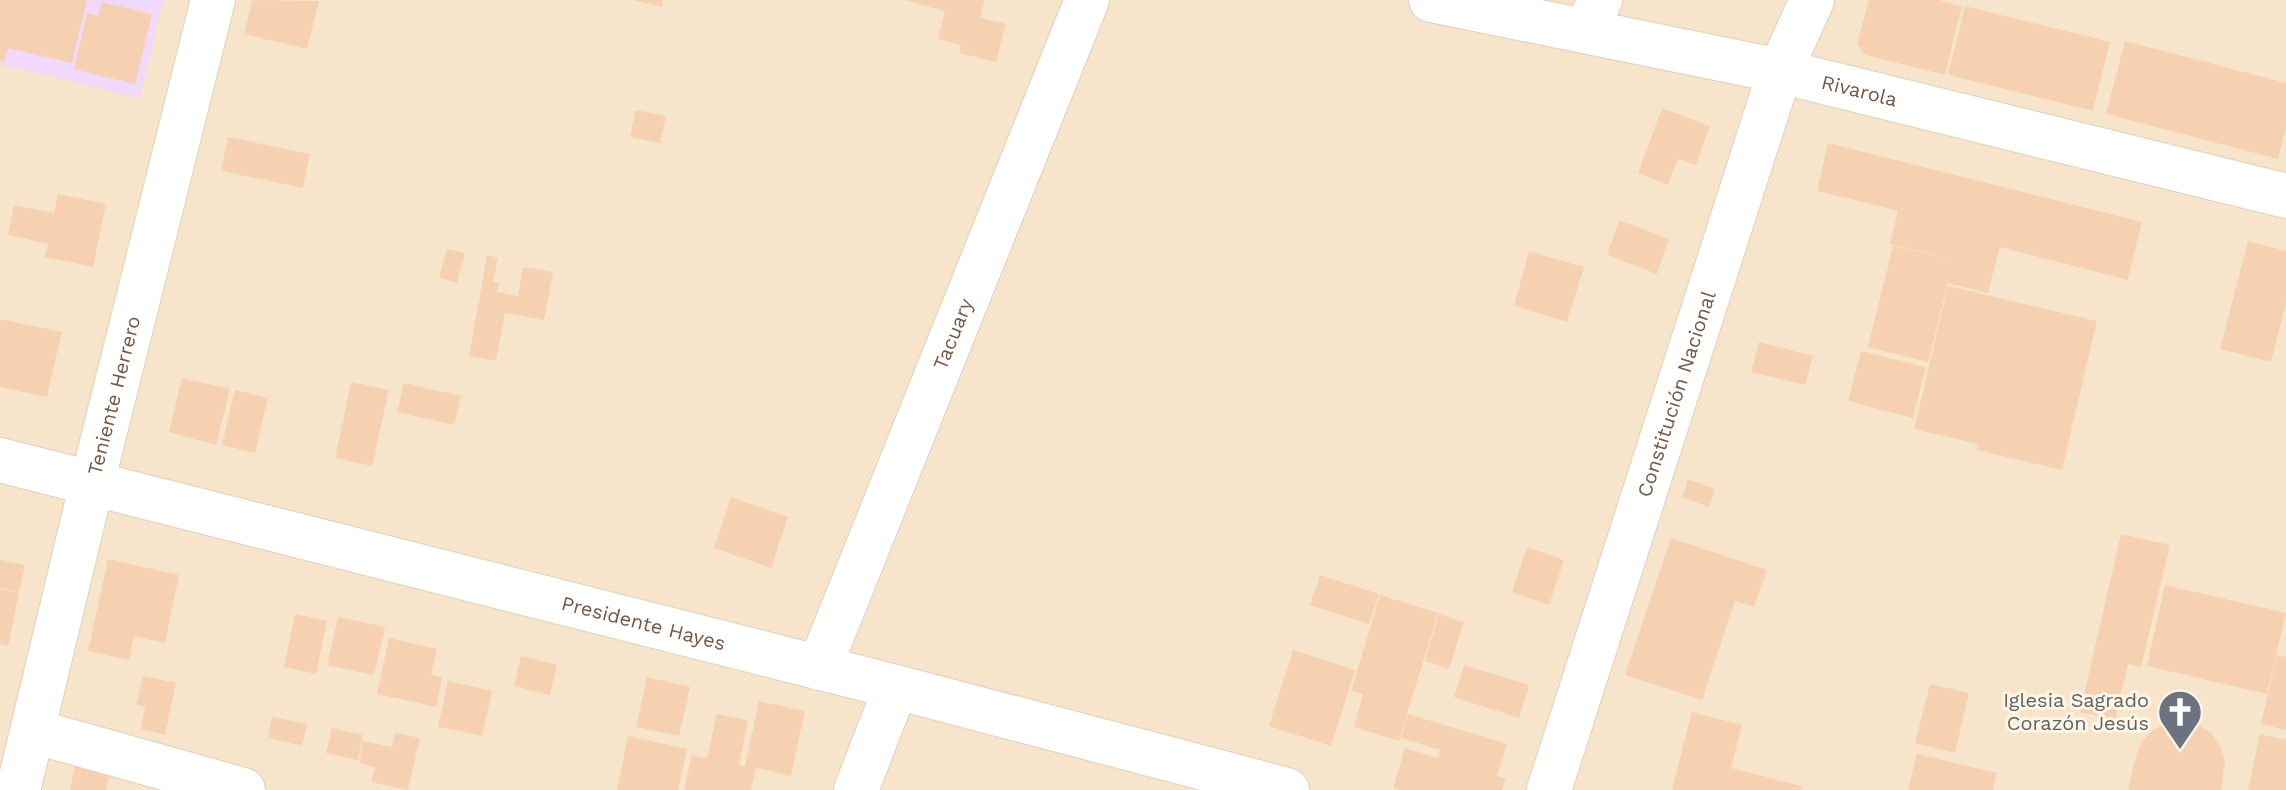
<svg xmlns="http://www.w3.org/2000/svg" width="2286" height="790" viewBox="0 0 2286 790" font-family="'Work Sans',sans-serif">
<rect width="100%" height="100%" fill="#fef3dc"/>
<!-- residential -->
<path fill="#f6e5ca" d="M0 0H2286V790H0Z"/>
<!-- education -->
<path fill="#f0d9fa" d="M0 0H163L140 98 0 64Z"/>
<!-- building -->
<path fill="#f6d1b1" d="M0 0H87L72 63 8 48 4 62 0 61Z
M252 0 319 1 307 49 244 34Z
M633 0H663L662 7Z
M904 0H984L980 18 1006 24 996 62 959 53 961 45 938 39 945 11Z
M1869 0H1939L1962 6 1945 75 1865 55 1857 44Z
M102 2 152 14 135 84 74 69 87 13 98 16Z
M1965 6 2110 42 2093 111 1948 75Z
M2125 41 2286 83V127L2278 159 2106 114Z
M1662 108 1710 126 1696 165 1678 159 1668 185 1638 173Z
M636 110 666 116 660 143 630 137Z
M228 137 310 154 303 188 221 171Z
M1828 143 2142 222 2128 280 2000 247 1988 293 1948 283 1928 362 1868 347 1893 246 1953 260 1890 244 1898 211 1817 191Z
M58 194 106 204 93 267 45 257 48 244 8 235 14 205 54 213Z
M1619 220 1669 239 1657 274 1607 255Z
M2248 241 2286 251V303L2271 362 2220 349Z
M447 249 465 253 457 283 439 278Z
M1529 251 1584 267 1567 322 1514 306Z
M487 255 498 258 493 282 499 283 497 292 518 296 523 267 553 272 544 320 505 313 496 361 469 356Z
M1948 286 2097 321 2062 470 1977 450 1978 444 1914 429Z
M0 319 62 332 47 397 0 387Z
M1759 342 1813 356 1805 385 1751 372Z
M1861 351 1926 367 1913 418 1848 401Z
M182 378 230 389 216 445 169 432Z
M351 382 389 390 372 466 335 458Z
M404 383 461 396 454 425 397 412Z
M235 390 268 398 255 453 222 445Z
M1688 479 1715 489 1709 507 1682 497Z
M731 497 788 517 771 568 714 548Z
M2121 534 2170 545 2141 667 2128 664 2115 720 2080 712Z
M1671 538 1767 570 1754 607 1735 601 1702 700 1625 675Z
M1527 547 1564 560 1549 605 1512 592Z
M108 559 179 575 165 643 134 636 129 660 88 651Z
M0 560 25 565 19 592 0 588Z
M1320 575 1379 594 1369 624 1310 605Z
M2165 585 2286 613 2267 694 2147 666Z
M0 589 19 593 8 646 0 644Z
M1380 595 1438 613 1399 741 1354 727 1363 694 1351 691Z
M295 614 327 621 316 674 284 667Z
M1439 614 1464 622 1449 669 1425 661Z
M338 617 385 627 374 675 327 665Z
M389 638 437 649 431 675 442 677 436 707 377 694Z
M1293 650 1355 670 1331 746 1269 726Z
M2277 655 2286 657V730L2261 724Z
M521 656 557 665 550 695 514 686Z
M1464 665 1529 685 1519 718 1454 697Z
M143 676 176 683 165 735 141 729 145 707 136 705Z
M647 677 690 687 679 736 636 727Z
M448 681 492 691 482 736 438 727Z
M1930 684 1969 693 1955 753 1915 743Z
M759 701 805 711 791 776 756 768 751 790H684L692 755 707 758 717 714 748 720 739 765 745 766Z
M1692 712 1742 725 1731 768 1802 786 1801 790H1672Z
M1408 714 1507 744 1497 776 1506 779 1502 790H1400L1393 788 1405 748 1438 758 1440 750 1401 738Z
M272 717 307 724 302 746 268 738Z
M2182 721 2198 724 2211 733 2220 746 2225 761 2221 790H2128L2136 756 2142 741 2153 730 2167 723Z
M332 728 363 735 358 760 326 753Z
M395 733 420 738 408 790 371 782 375 767 359 763 363 741 392 747Z
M2260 734 2286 740V790H2248Z
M628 736 687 749 678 790H617Z
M1917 754 1997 773 1993 790H1908Z
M76 761 111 768 106 790H70Z"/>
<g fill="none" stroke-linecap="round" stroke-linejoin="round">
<!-- minor casing -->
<g stroke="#e2cfb8" stroke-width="46">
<g id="minor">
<path d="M1586 31 1600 0"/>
<path id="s1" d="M0 460 896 687 1287 790"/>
<path id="s2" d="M819 668 1087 0"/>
<path d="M33 731 243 790"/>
<path id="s3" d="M18 790 92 483 213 0"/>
<path d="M856 790 896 687"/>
<path id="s4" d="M1549 790 1780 71 1812 0"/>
</g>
</g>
<!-- tertiary casing -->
<g stroke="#e2cfb8" stroke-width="46">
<g id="tertiary">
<path id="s5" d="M1431 0 1780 71 2286 196"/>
</g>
</g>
<!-- minor -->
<use href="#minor" stroke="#fff" stroke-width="44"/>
<!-- tertiary -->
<use href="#tertiary" stroke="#fff" stroke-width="44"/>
</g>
<!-- icons -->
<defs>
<g id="church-pin" transform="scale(2.3)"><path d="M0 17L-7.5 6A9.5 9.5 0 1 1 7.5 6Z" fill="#6b7280" stroke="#fff6e4"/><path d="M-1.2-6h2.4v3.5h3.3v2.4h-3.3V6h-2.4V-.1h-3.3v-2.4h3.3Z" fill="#fff"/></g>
</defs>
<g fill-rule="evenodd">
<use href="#church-pin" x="2180" y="712"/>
</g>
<g text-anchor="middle" stroke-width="6" stroke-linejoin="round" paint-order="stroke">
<!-- street labels -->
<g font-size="20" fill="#755843" stroke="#fff6e4">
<text dy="7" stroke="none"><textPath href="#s5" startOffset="438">Rivarola</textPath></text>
<text dy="7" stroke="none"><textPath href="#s2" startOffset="360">Tacuary</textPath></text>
<text dy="7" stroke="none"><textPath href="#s4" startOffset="416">Constitución Nacional</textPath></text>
<text dy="7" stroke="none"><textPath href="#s3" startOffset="406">Teniente Herrero</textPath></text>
<text dy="7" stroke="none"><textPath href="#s1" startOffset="664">Presidente Hayes</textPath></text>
</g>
<!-- worship labels -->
<g font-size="20" fill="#5b616d" stroke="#fff6e4" text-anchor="end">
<text x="2149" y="707">Iglesia Sagrado<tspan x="2149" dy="23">Corazón Jesús</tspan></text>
</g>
</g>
</svg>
